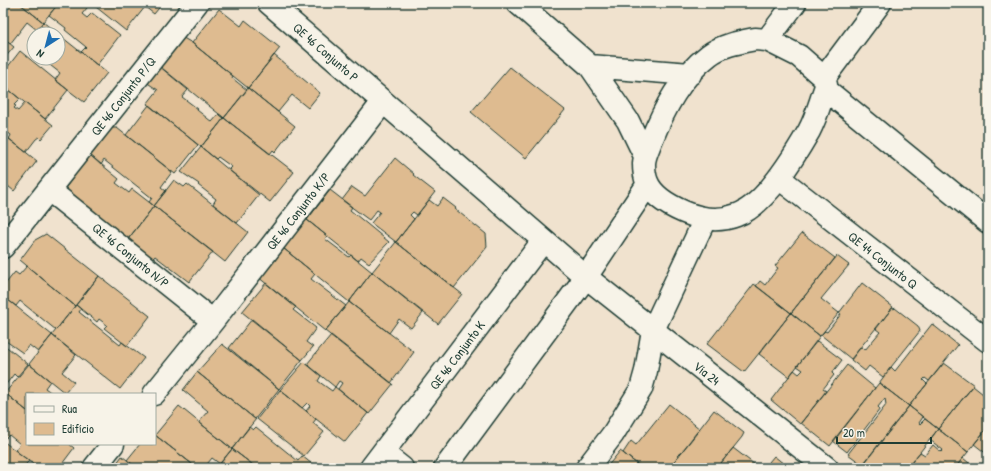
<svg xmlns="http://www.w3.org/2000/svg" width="991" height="471" viewBox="0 0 991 471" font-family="'Patrick Hand',sans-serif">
<rect width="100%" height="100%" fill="#f0e2ce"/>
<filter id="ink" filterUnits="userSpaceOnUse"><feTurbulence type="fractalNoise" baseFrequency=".025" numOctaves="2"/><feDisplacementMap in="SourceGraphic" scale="8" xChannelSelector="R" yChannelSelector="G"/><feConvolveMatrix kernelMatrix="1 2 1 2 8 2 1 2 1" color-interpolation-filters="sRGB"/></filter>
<g filter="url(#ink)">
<!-- building -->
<path fill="#debb90" stroke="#1f3d34" d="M3 3H19L43 22 37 30 27 22 10 44 3 38Z
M19 3H59L43 22Z
M59 3H81L87 8 82 14 87 18 92 13 120 35 97 65 81 52 86 47 65 30 66 28 49 15Z
M91 3H140L145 7 126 31Z
M140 3H163L154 14Z
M219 9 241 26 245 20 280 48 248 88 192 43Z
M43 22 107 73 84 102 55 80 60 73 41 58H58V34H44L38 29Z
M180 36 192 43 233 76 232 78 247 90 224 118 157 64Z
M3 38 14 47 3 60Z
M20 51 68 90 45 119 3 85V73Z
M274 55 320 93 308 108 292 95 278 112 248 88Z
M159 66 188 90 182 97 198 109 197 110 212 122 219 114 224 118 201 147 147 104 158 90 146 82Z
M510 67 565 110 526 158 471 112Z
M3 85 20 99 14 105 16 106 14 108 18 111 25 103 53 125 41 139 39 137 36 139 26 152 9 139 11 135 3 129Z
M248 88 295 126 275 152 273 150 270 154 224 118Z
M149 105 198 145 175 174 126 135Z
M224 118 294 172 270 202 229 170 232 167 218 157 216 159 201 147Z
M112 128H117L172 172 161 187 166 191 154 206 149 202 152 198 104 160 101 165 90 155Z
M3 134 37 161 14 191 3 182Z
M201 147 259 195 237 223 213 204 216 199 198 185 199 184 181 172Z
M90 155 119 179 116 183 129 193 132 189 154 206 125 243 63 191Z
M395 158 414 174 413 175 435 192 417 215 413 212 410 215 414 219 396 242 371 223 380 212 377 210 369 220 342 200 352 187 365 196Z
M174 180 184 187 187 184 248 232 225 262 154 206Z
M330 190 352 207 350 210 389 242 369 263 361 257 358 261 307 220Z
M443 198 456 208 455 209 486 234 487 247 454 288 396 242 429 200 437 206Z
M154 206 213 252 189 282 155 256 150 262 125 243Z
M306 219 327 236 325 239 349 257 351 255 372 272 349 302 283 248Z
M802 233 835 258 791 313 756 286 760 281 765 285 778 268 775 266Z
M46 234 99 276 75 306 20 260 35 240Z
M396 242 462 294 438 324 372 272Z
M283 248 315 274 311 279 346 306 325 331 258 277Z
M837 256 849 265 821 299 839 313 820 336 791 313Z
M27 266 75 306 56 330 20 301 16 306 3 296V287L15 272 19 275Z
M372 272 423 313 411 328 399 319 389 333 349 302Z
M99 276 150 316 127 346 104 328 107 325 99 319 97 322 76 305Z
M266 283 296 307 293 310 316 328 306 342 313 347 302 360 242 312Z
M862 283 893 307 851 359 821 335 825 331 827 332 841 314 839 313Z
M754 284 791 313 744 372 707 344Z
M3 296 52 335 38 352 29 345 23 353 3 339Z
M349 302 414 352 391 383 325 331Z
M76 305 81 309 79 312 120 345 122 342 144 358 120 389 52 335Z
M892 308 894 309 895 308 918 326 920 331 883 377 869 366 865 371 851 360 861 347 865 350 880 332 876 329Z
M791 313 820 336 789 377 759 354Z
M252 319 302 360 279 389 229 348Z
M932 324 958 345 929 381 925 378 923 380 927 384 909 406 879 383 891 367 895 371Z
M52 335 76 355 62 372 74 382 65 393 29 364Z
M331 335 393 384 369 414 338 389 342 383 339 381 335 387 307 364Z
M817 341 842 360 832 373 834 375 823 389 826 391 800 424 771 400 794 370 799 374 803 370 797 366Z
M3 344 28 364 17 377 14 374 4 387 3 386Z
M222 344 279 389 255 419 197 372Z
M304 362 321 376 318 381 332 391 335 387 368 413 345 442 306 411 310 406 307 403 302 408 280 390Z
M944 363 974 385 938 429 909 406Z
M29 364 50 381 45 388 53 394H27V411L5 393Z
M847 365 875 388 830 446 801 423Z
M197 372 255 419H256L232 449 200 423 201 419 208 411 183 390Z
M879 383 909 406 863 465 848 454 886 405 885 398 878 407 880 409 847 452 833 441Z
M973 386 983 394 985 391 988 392V427L968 452 938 429Z
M280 390 316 419 313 423 324 432 304 456 257 419Z
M5 393 27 411V444H69L74 448 59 468H38L15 450 20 444 9 435 3 441V396Z
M669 404 700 429 669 468H642L623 453 631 441 636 445Z
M179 406 232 449 220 464 212 458 204 468H197L155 435Z
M909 406 923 417 919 423 920 424 925 419 938 429 920 452 907 468H860Z
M714 410 744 433 742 437 717 468H669Z
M249 427 253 430 256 427 298 461 302 456 317 468H257L232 449Z
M988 427V455L974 444Z
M938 429 968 452 955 468H907L920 452 925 455 933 445 941 452 943 450 930 440Z
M155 435 187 460 197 468H137L127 460 140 444H155Z
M3 441 29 461 22 468H3Z
M733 448 750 461 759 468H717Z
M232 449 257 468H216Z
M620 451 623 453 642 468H606Z
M122 456 137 468H113Z
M774 456 789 468H764Z
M963 458 975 468H955Z"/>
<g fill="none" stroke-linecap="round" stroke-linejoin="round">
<!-- minor casing -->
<g stroke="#1f3d34" stroke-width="25">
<path id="minor" d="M269 3 586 277 827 468
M518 3 590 66 628 121 645 156
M755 39 767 40 799 56 824 78 826 85 825 89C820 103 816 118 809 131 794 157 765 205 737 215 719 222 700 219 684 212 670 206 653 197 647 182 645 177 644 170 644 164 644 157 648 149 651 141 664 109 681 76 709 55 722 45 740 42 755 39Z
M767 40 795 3
M590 66 690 74
M824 78 880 3
M825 89 988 222
M779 178 988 341
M49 190 213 321
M3 247 197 3
M154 394 213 321 383 102
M383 453 402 468
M94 468 113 444
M371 468 543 241
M445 468 586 277 648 184
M587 468 613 434 641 389 646 371 653 330 705 219"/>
</g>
<!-- minor -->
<use href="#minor" stroke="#f7f3e8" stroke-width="22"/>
</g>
</g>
<g text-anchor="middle" stroke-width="4" stroke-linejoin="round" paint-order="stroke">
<!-- street labels -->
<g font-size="13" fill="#1f3d34" stroke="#f7f3e8">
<text transform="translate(326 52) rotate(41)" y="5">QE 46 Conjunto P</text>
<text transform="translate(123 96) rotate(-52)" y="5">QE 46 Conjunto P/Q</text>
<text transform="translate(298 211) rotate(-52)" y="5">QE 46 Conjunto K/P</text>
<text transform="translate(131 255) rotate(39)" y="5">QE 46 Conjunto N/P</text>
<text transform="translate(883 260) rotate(38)" y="5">QE 44 Conjunto Q</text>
<text transform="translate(457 355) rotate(-53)" y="5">QE 46 Conjunto K</text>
<text transform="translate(707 373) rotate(38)" y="5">Via 24</text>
</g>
</g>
<!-- margin -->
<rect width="991" height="471" fill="none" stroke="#f7f3e8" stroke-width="16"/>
<rect x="8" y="8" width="975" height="455" fill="none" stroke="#1f3d34" stroke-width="1.5" filter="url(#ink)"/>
<!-- legend -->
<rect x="26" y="393" width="130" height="52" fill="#f7f3e8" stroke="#a1aaa0"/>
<rect x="34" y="406" width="20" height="6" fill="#f7f3e8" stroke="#a1aaa0"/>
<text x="62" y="413" font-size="12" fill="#1f3d34">Rua</text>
<rect x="34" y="423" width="20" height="12" fill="#debb90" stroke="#a1aaa0"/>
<text x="62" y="433" font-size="12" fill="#1f3d34">Edifício</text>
<!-- north arrow -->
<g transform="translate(46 46) rotate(216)"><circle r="19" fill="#f7f3e8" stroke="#a1aaa0"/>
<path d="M0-3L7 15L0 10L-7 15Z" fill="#1f6fb2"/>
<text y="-6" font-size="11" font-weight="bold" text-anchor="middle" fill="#1f3d34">N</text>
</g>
<!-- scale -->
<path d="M837 437v6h94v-6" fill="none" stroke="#1f3d34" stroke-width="2"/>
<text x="843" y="437" font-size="12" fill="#1f3d34" stroke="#f7f3e8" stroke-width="3" paint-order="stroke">20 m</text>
</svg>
